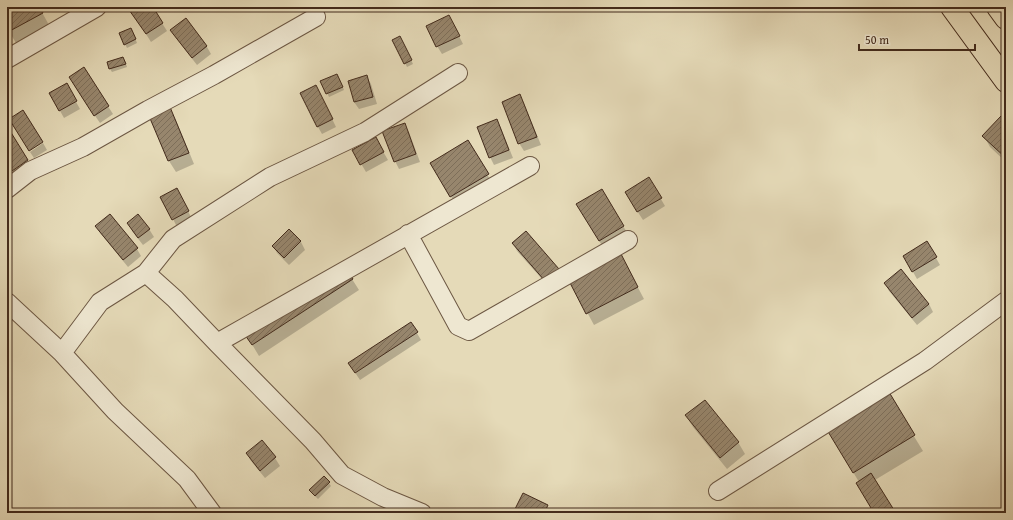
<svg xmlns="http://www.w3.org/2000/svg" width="1013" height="520" viewBox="0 0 1013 520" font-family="'Gentium Book Plus',serif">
<defs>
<pattern id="building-hatch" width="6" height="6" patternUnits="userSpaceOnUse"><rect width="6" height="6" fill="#97866d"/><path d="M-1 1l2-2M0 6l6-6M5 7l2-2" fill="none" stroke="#7d6e59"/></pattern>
</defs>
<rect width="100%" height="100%" fill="#e5dab8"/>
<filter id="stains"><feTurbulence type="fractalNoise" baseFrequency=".005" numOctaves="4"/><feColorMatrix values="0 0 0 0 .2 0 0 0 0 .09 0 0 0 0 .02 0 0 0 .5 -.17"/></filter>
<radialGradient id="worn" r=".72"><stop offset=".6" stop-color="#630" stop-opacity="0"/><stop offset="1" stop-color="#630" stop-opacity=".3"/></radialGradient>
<!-- shadow -->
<path fill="#0003" d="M7 7H39L49 25 16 43 7 28Z
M129 7H152L167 31 151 42Z
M186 19 207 47 211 54 197 65 176 38 171 30Z
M453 24 463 44 442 54 437 46Z
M133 33 137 43 127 48 125 44Z
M400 37 413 64 407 67 394 40Z
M125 61 127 67 112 72 110 69Z
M83 68 113 114 100 123 74 85Z
M367 77 371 84 377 104 359 109 354 102Z
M339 78 344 90 329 97 322 82Z
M66 84 80 109 64 118 50 93Z
M320 94 336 127 322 134 318 127Z
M520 96 524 103 541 145 524 151 519 143Z
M170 109 176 120 194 164 176 172 169 161Z
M497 120 501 128 513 158 494 165 490 157Z
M1006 122V162L990 147 984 136Z
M404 124 409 132 420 162 399 169 395 161Z
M7 128 32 169 17 178 7 162Z
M375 138 388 160 366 172 353 150Z
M468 142 494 186 458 208 438 175Z
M43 143 47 150 34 158 30 152Z
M649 179 665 206 643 220 630 200Z
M181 197 192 219 177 227 173 219Z
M584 216 623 226 630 237 606 252Z
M128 223 149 229 154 237 143 245 132 231Z
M96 226 137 249 141 256 128 267 101 234Z
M289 230 301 242 305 250 289 265 277 253 273 246Z
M927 242 940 265 917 279 904 256Z
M513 243 562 277 550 288 517 251Z
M626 265 644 299 594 325 569 279Z
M352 279 359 290 259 356 247 336Z
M885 283 929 304 933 312 917 325 889 291Z
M411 323 421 340 360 380 354 371Z
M888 394 923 451 875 480 895 513H875L859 482 837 445Z
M686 416 738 442 745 454 727 469 693 427Z
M262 441 275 458 280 466 265 478 251 461 247 454Z
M329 483 331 486 318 499 313 494Z
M547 506 551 513H514Z"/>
<!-- building -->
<path fill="url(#building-hatch)" stroke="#432b1c" d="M7 7H40L43 13 8 32 7 30Z
M127 7H153L163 23 146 34Z
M449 15 460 36 436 47 426 26Z
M186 18 207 46 192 58 170 30Z
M131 28 136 39 124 45 119 33Z
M400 36 412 60 404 64 392 40Z
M123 57 126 64 109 69 107 62Z
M84 67 109 106 94 116 69 77Z
M337 74 343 87 326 94 320 81Z
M367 75 373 97 354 102 348 81Z
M67 83 77 101 59 111 49 93Z
M316 85 333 119 317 127 300 93Z
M520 94 537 137 518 144 502 102Z
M170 107 189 153 168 161 149 116Z
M23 110 43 142 29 151 9 119Z
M1001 116 1006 120V158L982 136Z
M497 119 509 150 489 158 477 127Z
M405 123 416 154 394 162 382 131Z
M7 126 28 160 12 171 7 163Z
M376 137 384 152 360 165 352 150Z
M468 140 489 174 450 197 430 163Z
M649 177 662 198 637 212 625 192Z
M177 188 189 211 172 220 160 197Z
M602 189 624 226 599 241 576 204Z
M110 214 138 248 123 260 95 226Z
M138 214 150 229 138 238 127 223Z
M289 229 301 241 284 258 272 246Z
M526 231 559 269 545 281 512 243Z
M927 241 937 257 912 272 903 256Z
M620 252 638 287 586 314 568 279Z
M347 269 353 279 252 345 245 335Z
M901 269 929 304 912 318 884 283Z
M411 322 418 332 355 373 348 363Z
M889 392 915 435 853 473 827 430Z
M705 400 739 442 720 458 685 415Z
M262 440 276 457 260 471 246 453Z
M871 473 894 510 889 513H874L856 483Z
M324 476 330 482 315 496 309 490Z
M523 493 548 505 544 513H513Z"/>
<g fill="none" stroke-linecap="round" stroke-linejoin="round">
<!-- minor casing -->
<g stroke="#6c5743" stroke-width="20">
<path id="minor" d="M7 59 97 7
M7 189 30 171 83 147 148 110 214 75 316 17
M408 234 458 326 469 331 628 240
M146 273 175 299 217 343 313 441 342 475 383 497 422 513
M7 302 62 353 115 411 187 479 212 513
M217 343 530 166
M62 353 100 302 146 273 173 239 270 177 365 132 458 73
M718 491 925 361 1006 301"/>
</g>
<!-- primary casing -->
<g stroke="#432b1c" stroke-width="24">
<path id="primary" d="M952 7 1006 81
M998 7 1006 18"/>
</g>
<!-- minor -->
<use href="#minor" stroke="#eee7d1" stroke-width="18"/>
<!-- primary -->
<use href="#primary" stroke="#e5dab8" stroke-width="22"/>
</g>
<!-- margin -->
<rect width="1013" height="520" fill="none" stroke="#e5dab8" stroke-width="24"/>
<rect x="8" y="8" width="997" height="504" fill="none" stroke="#432b1c" stroke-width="2"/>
<rect x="12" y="12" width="989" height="496" fill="none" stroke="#432b1c"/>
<!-- scale -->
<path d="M859 44v6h116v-6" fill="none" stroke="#432b1c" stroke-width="2"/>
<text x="865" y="44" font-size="12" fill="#432b1c" stroke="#eee7d1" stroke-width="3" paint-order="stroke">50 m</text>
<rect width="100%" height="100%" filter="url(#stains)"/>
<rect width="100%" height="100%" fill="url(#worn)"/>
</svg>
